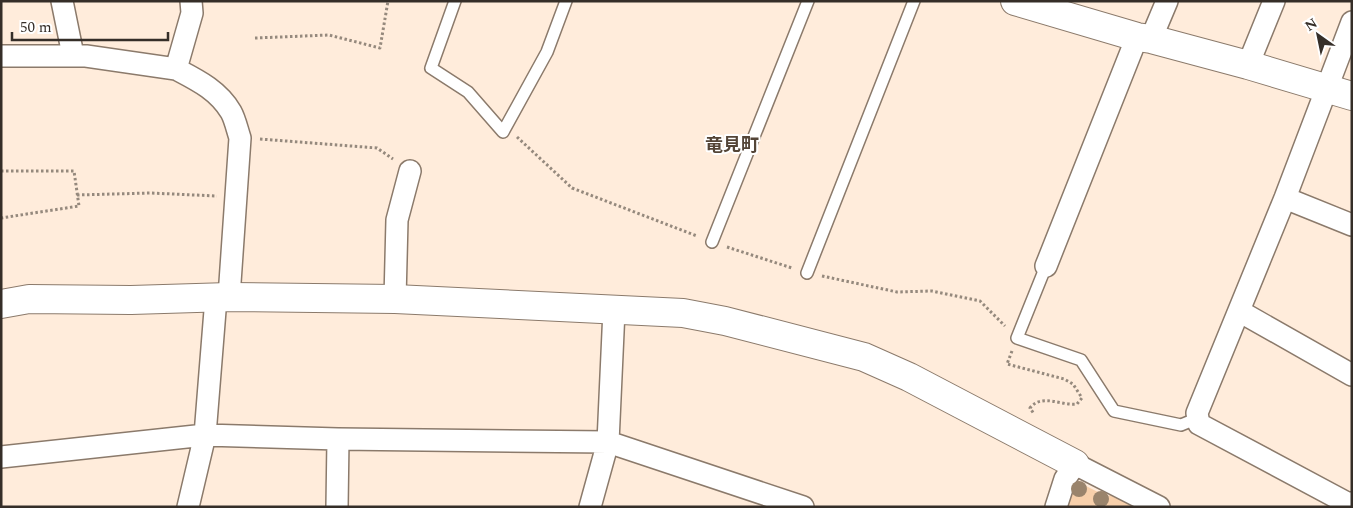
<svg xmlns="http://www.w3.org/2000/svg" width="1353" height="508" viewBox="0 0 1353 508" font-family="Spectral,'Noto Sans JP',serif">
<rect width="100%" height="100%" fill="#ffecdb"/>
<!-- green -->
<path fill="#f8d0ab" d="M1080 483 1108 497 1112 492 1139 507H1066L1074 486Z"/>
<g fill="none" stroke-linecap="round" stroke-linejoin="round">
<!-- service casing -->
<g stroke="#8b7a6b" stroke-width="14">
<path id="service" d="M455 1 431 68 468 92 503 132 547 52 566 1
M712 242 808 1
M1046 266 1017 338 1081 360 1114 411 1181 425 1198 418
M807 273 914 1"/>
</g>
<!-- minor casing -->
<g stroke="#8b7a6b" stroke-width="24">
<path id="minor" d="M62 1 73 55
M191 1 192 13 176 69C197 80 218 90 231 112 235 119 237 129 240 138L229 297
M1352 22 1285 198 1197 413 1199 424 1347 503H1352
M1151 39 1167 1
M1 56H86L176 69
M1248 65 1274 1
M1285 198 1352 225
M1046 266 1137 37
M395 299 397 220 410 171
M1239 311 1352 375
M1 457 205 435 338 439 608 442 803 507
M188 507 205 435 216 298
M337 507 338 439
M590 507 608 442 614 310
M1056 507 1065 479 1075 464 1159 507"/>
</g>
<!-- tertiary casing -->
<g stroke="#8b7a6b" stroke-width="30">
<path id="tertiary" d="M1015 1 1137 37 1151 39 1248 65 1352 96
M1 304 29 299 131 300 229 297 395 299 683 313 725 321 864 357 909 377 1075 464"/>
</g>
<!-- path -->
<path stroke="#95897d" stroke-width="3" stroke-dasharray="2.5 2.5" stroke-linecap="butt" d="M255 38 329 35 380 48 388 1
M517 137 572 188 697 236
M260 139 377 148 393 159
M1 171H74L79 206 1 218
M77 195 150 193 217 196
M727 247 792 268
M822 276 897 292 932 291 980 301 1005 326
M1012 351 1007 364 1064 379 1073 384 1082 398 1077 404C1061 406 1042 393 1030 408L1034 414"/>
<!-- service -->
<use href="#service" stroke="#fff" stroke-width="11"/>
<!-- minor -->
<use href="#minor" stroke="#fff" stroke-width="21"/>
<!-- tertiary -->
<use href="#tertiary" stroke="#fff" stroke-width="28"/>
</g>
<!-- trees -->
<g fill="#9a846c">
<circle cx="1079" cy="489" r="8"/>
<circle cx="1101" cy="499" r="8"/>
</g>
<g text-anchor="middle" stroke-width="4" stroke-linejoin="round" paint-order="stroke">
<!-- neighbourhood labels -->
<g font-size="18" font-weight="bold" fill="#544537" stroke="#fff">
<text x="732" y="151">竜見町</text>
</g>
</g>
<!-- border -->
<rect width="1353" height="508" fill="none" stroke="#352e28" stroke-width="5"/>
<!-- north arrow -->
<g transform="translate(1318 35) rotate(327)" stroke="#ffffff" stroke-width="4" paint-order="stroke">
<path d="M0-4L9 19L0 12L-9 19Z" fill="#352e28"/>
<text y="-8" font-size="14" font-weight="bold" text-anchor="middle" fill="#352e28">N</text>
</g>
<!-- scale -->
<path d="M12 32v8h156v-8" fill="none" stroke="#352e28" stroke-width="2.5"/>
<text x="20" y="32" font-size="15" fill="#352e28" stroke="#ffffff" stroke-width="4" paint-order="stroke">50 m</text>
</svg>
